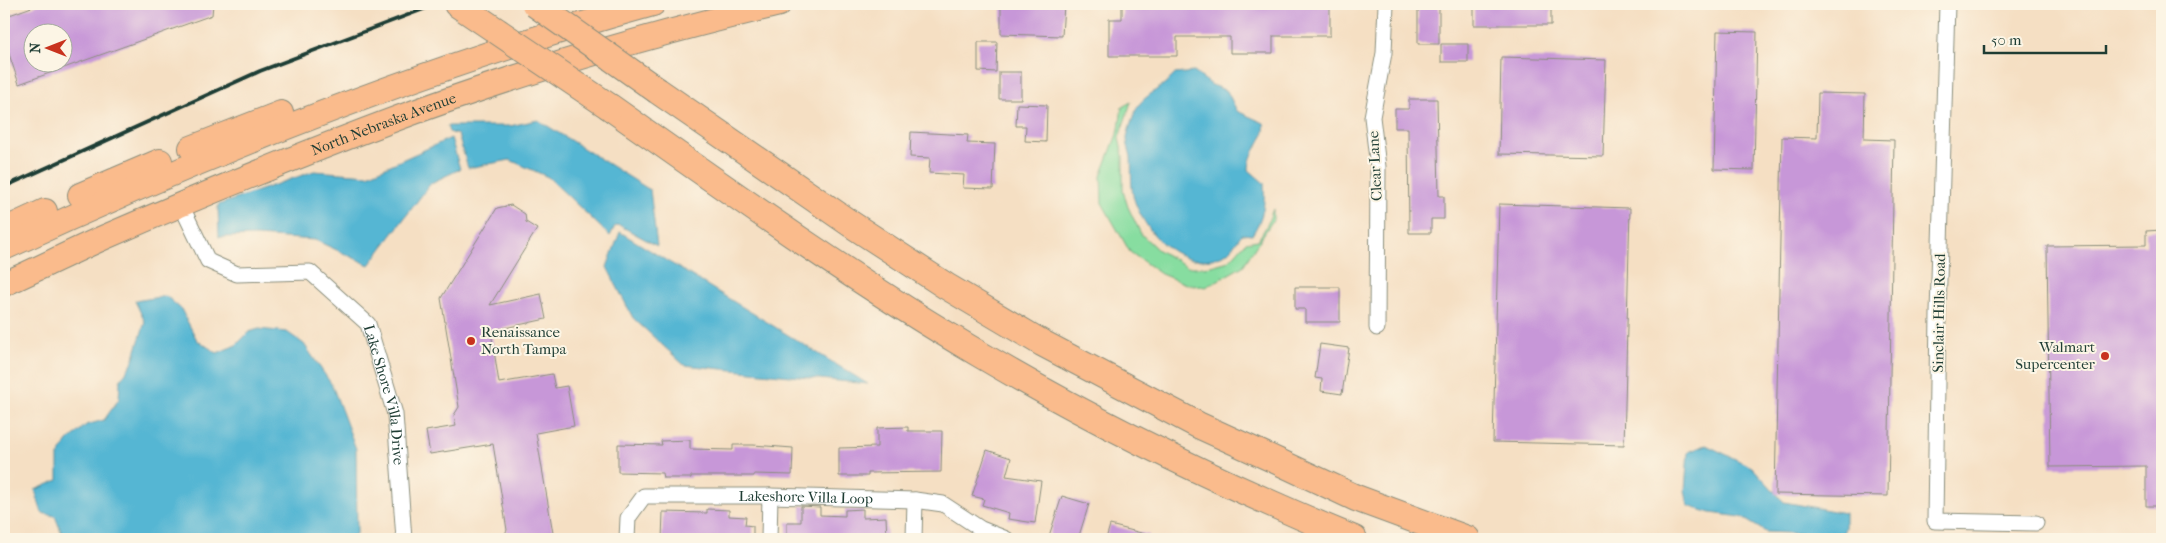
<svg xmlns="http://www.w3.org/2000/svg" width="2166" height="543" viewBox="0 0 2166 543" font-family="'IM FELL French Canon',serif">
<rect width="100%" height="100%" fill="#fcf5e5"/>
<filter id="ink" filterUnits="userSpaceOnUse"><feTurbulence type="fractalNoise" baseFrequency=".02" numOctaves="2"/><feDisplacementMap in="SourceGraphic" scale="10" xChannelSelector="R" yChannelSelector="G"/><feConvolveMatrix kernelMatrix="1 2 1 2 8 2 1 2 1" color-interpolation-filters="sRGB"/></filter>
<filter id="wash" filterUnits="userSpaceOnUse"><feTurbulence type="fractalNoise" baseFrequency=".0096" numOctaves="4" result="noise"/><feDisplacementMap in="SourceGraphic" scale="20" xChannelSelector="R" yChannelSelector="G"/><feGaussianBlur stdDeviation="1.12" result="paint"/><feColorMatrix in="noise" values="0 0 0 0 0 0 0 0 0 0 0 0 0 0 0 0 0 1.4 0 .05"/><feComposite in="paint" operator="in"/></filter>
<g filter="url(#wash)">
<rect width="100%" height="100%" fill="#f5dfc3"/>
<!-- green -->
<path fill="#87dda0" stroke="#538d6a" d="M1131 102 1119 138 1123 156V191L1128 207 1141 234 1158 250 1188 267H1207L1229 261 1246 242 1258 240 1266 227 1273 209V220L1243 266 1206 287 1186 284 1161 274 1130 252 1102 203 1101 176 1119 129 1122 107Z"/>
<!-- water -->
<path fill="#55b6d3" stroke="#3a7a84" d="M1194 72 1212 85 1227 91 1237 111 1264 123C1267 142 1249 148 1249 170L1264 183C1265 205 1264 216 1252 235L1242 234C1237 240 1231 251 1225 254 1185 274 1148 238 1135 202 1130 188 1132 173 1131 157 1130 151 1127 145 1127 139 1127 133 1135 111 1138 106 1143 97 1166 85 1175 74Z
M538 120 650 190 657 246 619 225 615 226 610 236 548 177 510 160 468 168 458 135 449 132 447 126H510Z
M451 138 460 169 431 183 369 265 315 240 256 236 219 237 218 205 314 171 368 175Z
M620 232 868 384 684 365 633 318 607 267Z
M166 296 181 309 197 340 217 353 236 345 249 332 259 329 287 332 304 344 332 385 356 449 357 532 352 539H64L55 516 42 513 35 490 58 480V456L68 441 86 425 104 420 119 399 120 381 132 363 145 322 135 301Z
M1706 445 1752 467 1784 502 1845 513V528L1840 539 1811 534 1766 532 1741 517 1711 513 1688 506 1685 490 1688 452Z"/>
<g id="blocks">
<!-- building -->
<path fill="#c797d8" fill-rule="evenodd" d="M40 4H213L212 15 19 84 4 39V17ZM32 32H62V62H32Z
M1001 4H1064L1062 36 1001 34Z
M1122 4H1330V36H1273V53H1230V37H1177V56H1109V19H1122Z
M1418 4H1439V44H1418Z
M1474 4H1551V25H1474Z
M1717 31 1757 32 1754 170 1714 169Z
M978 42H997L996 72 978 71Z
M1441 44H1468V62H1441Z
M1501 57 1606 60 1603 156 1499 154Z
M999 72H1021V99H999Z
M1818 93 1865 94 1864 139 1894 140 1888 496 1775 494 1782 137 1817 138Z
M1409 99H1437L1439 196H1444V219H1431V233H1409L1408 128H1395V109H1409Z
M1017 104 1047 105 1046 142 1025 141 1026 126H1016Z
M911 132 968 135 967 143 995 144 993 189 963 188 964 175 929 173 930 158 910 157Z
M1499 204 1630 208 1624 445 1493 442Z
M511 205 525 214 526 222 537 229 490 305 541 294 546 319 491 331 499 383 552 374 555 388 567 386 574 426 536 433 554 539H502L507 530 493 444 430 454 426 431 456 426 454 415 459 407 441 298 497 208Z
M2162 230V506H2146V466L2050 467 2047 246 2146 245V231Z
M1295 287H1340V322H1305V309H1295Z
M1320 344 1349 348 1342 394 1321 391 1322 379 1315 378Z
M908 427V431H942L941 472 868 473V476H839V448L877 447V428Z
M690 440V449L733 450V445H753L793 448 792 475 754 474V476H691V478H663L662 473 618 472V444L662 445 661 441Z
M987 450 1011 458 1006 476 1041 481 1035 523 1008 519 1009 513 982 505 984 499 972 496Z
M1062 496 1089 504 1078 539H1058L1049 536Z
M801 506 820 507V515L845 516V510L863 509V518L886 517 887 539H787V522H801Z
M707 509 729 510V516L746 517 745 525 753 526V539H662L663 512 707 513Z
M1110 525 1149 535V539H1106Z"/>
</g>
</g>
<g filter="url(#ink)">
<use href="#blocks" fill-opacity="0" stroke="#8a8e7c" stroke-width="1"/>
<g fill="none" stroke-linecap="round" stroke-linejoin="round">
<!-- minor casing -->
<g stroke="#8a8e7c" stroke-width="17">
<g id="minor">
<path d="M1947 4 1938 314 1935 521 2036 523"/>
<path id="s1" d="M181 205 208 261 237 274 310 272 368 324 395 414 404 539"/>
<path d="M1377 328 1378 167 1372 117 1384 53 1386 4"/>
<path id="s2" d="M627 539 628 518 644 496H770L915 500 943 504 981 529 1006 539"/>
<path d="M769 539 770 496"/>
<path d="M914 539 915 500"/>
</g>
</g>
<!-- primary casing -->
<g stroke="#8a8e7c" stroke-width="26">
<g id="primary">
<path d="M191 148 281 113"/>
<path d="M80 195 160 161"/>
<path d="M4 230 45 211"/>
<path d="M4 248C214 151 430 65 653 4"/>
<path id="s3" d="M4 284C38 269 71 252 105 237 202 195 299 155 398 118 522 72 650 35 779 4"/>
</g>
</g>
<!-- motorway casing -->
<g stroke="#8a8e7c" stroke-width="28">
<path id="motorway" d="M457 4 497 31
M658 91 851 224 946 286 1042 343 1198 425 1277 461 1356 498 1467 539
M610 107C732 193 853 280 981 355 1101 426 1226 486 1354 539"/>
</g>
<!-- minor -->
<use href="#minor" stroke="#fff" stroke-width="15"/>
<!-- primary -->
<use href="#primary" stroke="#fabb8c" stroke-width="24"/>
<!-- motorway -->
<use href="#motorway" stroke="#fabb8c" stroke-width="26"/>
<!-- rail -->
<path stroke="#1f3d34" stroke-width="4" d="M4 187 260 71 437 4"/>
<!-- motorway-bridge casing -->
<g stroke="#8a8e7c" stroke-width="28" stroke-linecap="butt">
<path id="motorway-bridge" d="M535 4 658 91
M497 31 610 107"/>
</g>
<!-- motorway-bridge -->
<use href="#motorway-bridge" stroke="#fabb8c" stroke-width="26"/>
</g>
</g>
<!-- markers -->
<g fill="#c8321e" stroke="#fcf5e5" stroke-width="2">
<circle cx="471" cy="341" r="5"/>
<circle cx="2105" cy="356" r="5"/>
</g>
<g text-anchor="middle" stroke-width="4" stroke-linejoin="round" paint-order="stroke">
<!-- street labels -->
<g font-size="15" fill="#1f3d34" stroke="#fcf5e5">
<text dy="5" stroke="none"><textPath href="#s3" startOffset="412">North Nebraska Avenue</textPath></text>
<text transform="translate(1375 166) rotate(-93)" y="5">Clear Lane</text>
<text transform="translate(1939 313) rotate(-89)" y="5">Sinclair Hills Road</text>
<text dy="5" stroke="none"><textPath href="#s1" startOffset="318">Lake Shore Villa Drive</textPath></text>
<text dy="5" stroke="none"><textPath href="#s2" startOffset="210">Lakeshore Villa Loop</textPath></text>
</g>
<!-- poi labels -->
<g font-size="15" fill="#1f3d34" stroke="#fcf5e5" text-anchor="start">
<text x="481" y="337">Renaissance<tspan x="481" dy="17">North Tampa</tspan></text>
<text x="2095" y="352" text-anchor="end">Walmart<tspan x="2095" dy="17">Supercenter</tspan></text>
</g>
</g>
<!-- margin -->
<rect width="2166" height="543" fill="none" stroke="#fcf5e5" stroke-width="20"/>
<!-- north arrow -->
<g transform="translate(48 48) rotate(270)"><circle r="24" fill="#fcf5e5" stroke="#a4ab9e"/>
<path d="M0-4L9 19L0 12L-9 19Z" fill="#c8321e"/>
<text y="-8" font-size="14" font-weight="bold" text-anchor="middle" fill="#1f3d34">N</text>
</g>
<!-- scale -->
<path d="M1984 45v8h122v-8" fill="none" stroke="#1f3d34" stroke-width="2.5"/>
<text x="1991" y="45" font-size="15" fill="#1f3d34" stroke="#fcf5e5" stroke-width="4" paint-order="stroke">50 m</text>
</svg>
